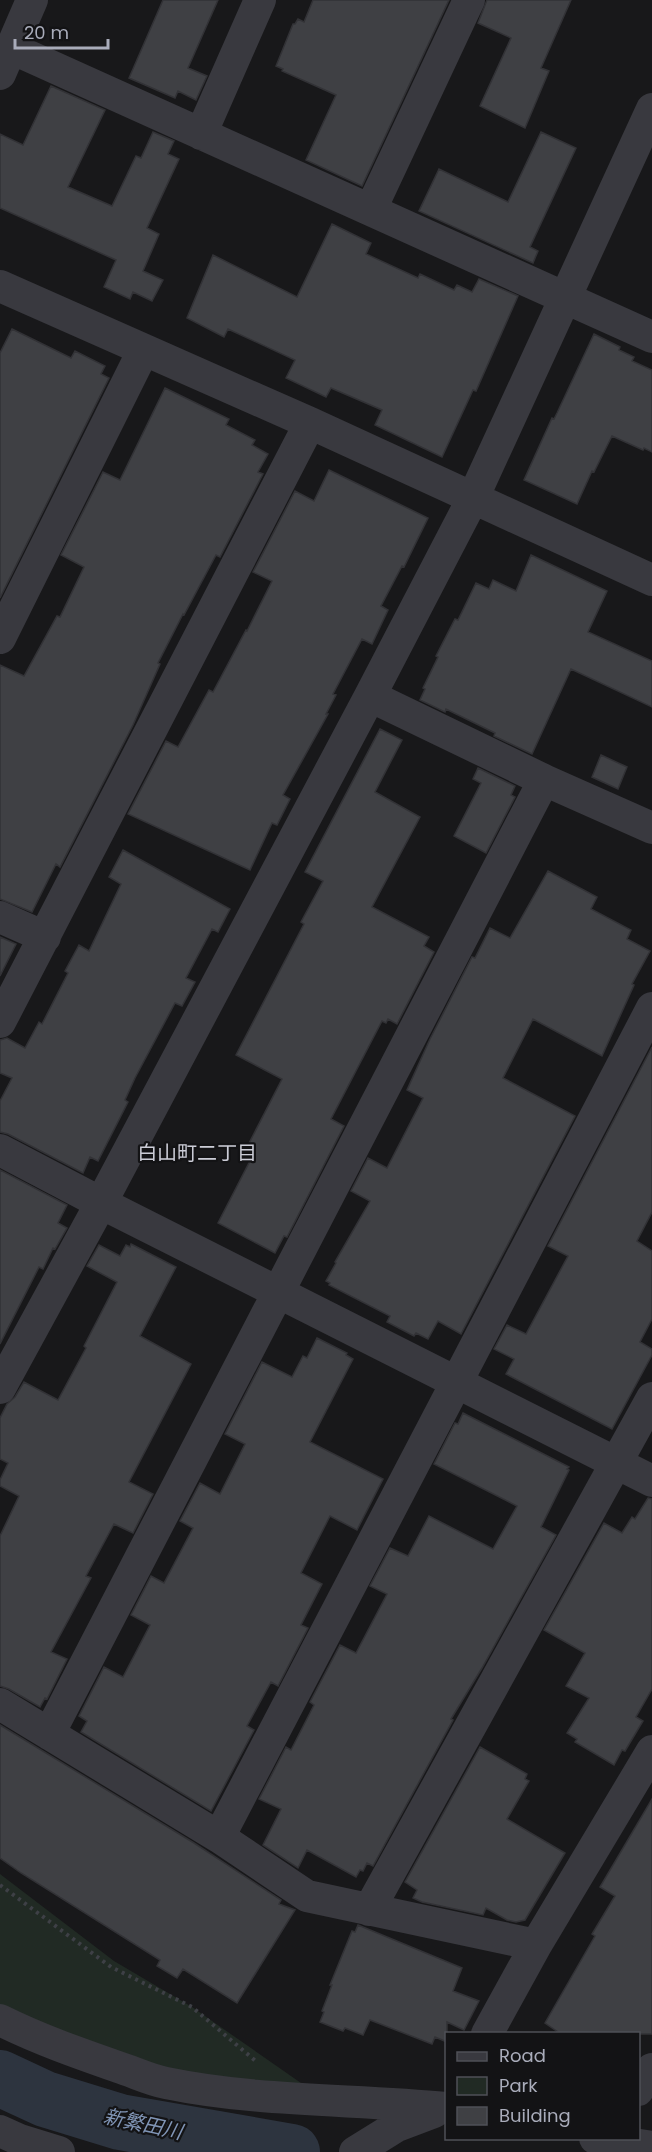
<svg xmlns="http://www.w3.org/2000/svg" width="652" height="2152" viewBox="0 0 652 2152" font-family="Poppins,'Noto Sans JP',sans-serif">
<rect width="100%" height="100%" fill="#18181a"/>
<!-- green -->
<path fill="#212a24" d="M0 1874 114 1961 192 2007 301 2083 267 2085 191 2078 0 2008Z"/>
<g fill="none" stroke-linecap="round" stroke-linejoin="round">
<!-- river -->
<path stroke="#2d343f" stroke-width="56" d="M0 2078 45 2099 120 2122 292 2152"/>
</g>
<!-- building -->
<path fill="#3f4044" stroke="#323236" stroke-width="1.5" d="M163 0H218L188 68 207 76 196 100 178 91 175 98 129 78Z
M313 0H449L362 186 306 160 336 95 282 71 283 69 276 66 293 24H295L298 19 304 22Z
M487 0H571L541 68 549 71 525 128 480 106 511 38 478 23Z
M51 86 105 110 68 187 112 206 136 156 141 158 153 132 174 141 168 154 179 159 147 228 159 234 143 271 163 280 152 301 133 292 130 299 104 287 116 260 0 208V134L23 145Z
M541 132 576 148 530 247 538 251 533 263 419 211 439 169 508 202Z
M332 224 371 243 366 254 418 278 420 274 454 290 457 285 472 292 479 279 518 296 476 391 473 390 442 457 375 425 382 410 331 388 326 397 286 378 295 360 228 329 224 337 187 318 213 255 297 297Z
M12 329 71 358 75 351 105 366 101 374 109 378 0 598V353Z
M594 334 620 347 619 350 634 357 632 361 652 370V452L644 448 643 450 612 436 594 472 592 471 577 504 524 480 552 418 554 419 557 413Z
M165 388 229 419 226 425 255 440 252 445 268 454 258 472 263 474 220 557 216 555 184 615 183 614 158 663 160 664 133 725 60 867 56 864 32 912 0 899V665L24 676 57 616 60 617 84 567 61 555 103 472 120 480Z
M329 470 428 518 404 567 402 566 381 606 388 610 372 644 362 639 333 694 336 695 326 714H328L283 795 290 799 277 825 272 823 250 870 128 814 166 741 178 747 209 690 213 692 246 630 247 631 272 581 253 572 295 491 314 501Z
M531 555 607 591 588 632 652 661V707L571 669 532 754 494 736 495 733 446 709 445 712 420 700 425 689 423 688 438 657 436 656 455 619 458 620 476 583 489 589 493 580 516 591Z
M380 729 402 740 375 792 420 817 372 907 429 937 424 946 434 952 397 1024 388 1019 386 1023 382 1021 331 1119 344 1126 287 1237 284 1236 275 1253 218 1223 253 1155 245 1151 282 1079 236 1055 304 924 301 922 323 881 305 872Z
M601 755 627 767 618 789 592 777Z
M478 768 515 786 511 795 515 797 486 853 454 836 481 783 473 779Z
M123 850 230 909 218 932 212 929 186 978 195 982 182 1006 175 1003 135 1078 125 1100 128 1102 98 1161 90 1157 83 1173 8 1134 0 1132V1101L12 1078 0 1073V1040L7 1038 25 1048 39 1022 42 1024 68 973 65 971 79 945 89 951 121 884 109 877Z
M548 871 597 897 591 909 631 930 627 939 650 951 632 984 634 985 602 1056 533 1019 503 1078 575 1116 461 1334 438 1321 428 1339 416 1333 414 1336 387 1322 390 1316 329 1285 330 1283 326 1281 336 1263 335 1262 370 1201 351 1191 368 1158 387 1168 423 1098 407 1090 430 1039 472 957 475 958 490 928 510 938Z
M0 937 16 944 0 976Z
M652 1047V1212L637 1241 652 1251V1319L640 1342 652 1349V1355L612 1429 506 1374 514 1359 494 1349 507 1325 526 1334 568 1256 548 1246Z
M0 1170 67 1205 58 1223 67 1228 55 1249 53 1248 43 1269 39 1267 0 1344Z
M131 1244 176 1267 140 1336 191 1364 129 1482 153 1494 133 1533 114 1524 86 1576 91 1578 51 1652 67 1659 47 1699 45 1698 40 1707 9 1689 0 1686V1536L19 1496 0 1486V1480L8 1463 0 1459V1418L7 1404 15 1397 24 1382 58 1400 86 1348 84 1346 117 1282 87 1266 99 1245 120 1256 126 1245 130 1247Z
M317 1338 347 1353 346 1355 353 1359 310 1442 383 1479 357 1530 330 1516 301 1573 322 1584 301 1625 308 1628 278 1686 271 1682 247 1726 254 1730 211 1811 81 1732 87 1721 79 1716 104 1667 123 1677 150 1625 131 1615 151 1576 164 1583 193 1528 180 1521 200 1483 220 1494 245 1444 225 1434 262 1362 292 1377 303 1356 307 1358Z
M463 1413 569 1467 567 1469 569 1470 541 1527 556 1535 482 1668 451 1719 453 1720 373 1866 367 1863 363 1871 360 1870 356 1877 307 1850 298 1868 263 1845 281 1809 259 1799 286 1747 291 1750 314 1705 310 1702 340 1645 356 1653 387 1594 370 1586 390 1548 408 1556 429 1516 493 1549 517 1506 434 1464 455 1423 458 1424Z
M648 1498 652 1499V1689L636 1717 643 1721 625 1751 622 1750 614 1765 575 1742 577 1739 567 1733 589 1698 566 1686 585 1653 544 1630 604 1523 622 1533 632 1517 635 1519Z
M0 1725 194 1843 281 1900 279 1904 295 1910 237 2003 183 1969 177 1978 157 1966 160 1960 21 1873 0 1858Z
M480 1747 527 1774 525 1779 529 1781 507 1819 565 1853 525 1920 516 1922 507 1920 486 1908 483 1915 422 1902 413 1898 417 1890 405 1882Z
M652 1799V2034H561L545 2023 595 1936 592 1934 615 1896 600 1887Z
M358 1925 462 1968 453 1991 479 2001 464 2030 447 2022V2042L435 2037 432 2044 370 2020 363 2035 345 2028 343 2031 320 2022 324 2012 322 2011 332 1985H330L352 1931 355 1932Z"/>
<g fill="none" stroke-linecap="round" stroke-linejoin="round">
<!-- path -->
<path stroke="#3e4046" stroke-width="4" stroke-dasharray="3 4.5" stroke-linecap="butt" d="M0 1885 111 1967 192 2007 258 2063"/>
<!-- minor -->
<path stroke="#39393f" stroke-width="32" d="M11 48 652 337
M0 74 32 0
M201 134 260 0
M371 209 469 0
M0 286 310 423 652 580
M0 638 143 351
M370 696 544 780 652 828
M0 917 45 937
M0 1022 310 423
M0 1150 101 1203 652 1481
M0 1388 101 1203 370 696 473 498 652 109
M0 1704 219 1837 307 1896 536 1945
M49 1734 544 780
M219 1837 652 1008
M369 1910 652 1398
M0 2020C38 2039 78 2053 118 2067 134 2072 150 2080 166 2083 258 2102 353 2099 446 2108
M487 2034 536 1945 652 1751
M638 2090 652 2069
M0 2131 20 2140 59 2152
M595 2138 652 2147
M355 2152 397 2126 434 2112"/>
</g>
<g text-anchor="middle" stroke-width="4.5" stroke-linejoin="round" paint-order="stroke">
<!-- neighbourhood labels -->
<g font-size="20" fill="#cbccd6" stroke="#131315">
<text x="197" y="1160">白山町二丁目</text>
</g>
<!-- water labels -->
<g font-size="20" font-style="italic" fill="#8095b6" stroke="#131315">
<text transform="translate(143 2124) rotate(12)" y="7">新繁田川</text>
</g>
</g>
<!-- legend -->
<rect x="445" y="2032" width="195" height="108" fill="#131315" stroke="#4f5057" stroke-width="1.5"/>
<rect x="457" y="2052" width="30" height="9" fill="#39393f" stroke="#4f5057" stroke-width="1.5"/>
<text x="499" y="2062" font-size="18" fill="#a9acba">Road</text>
<rect x="457" y="2077" width="30" height="18" fill="#212a24" stroke="#4f5057" stroke-width="1.5"/>
<text x="499" y="2092" font-size="18" fill="#a9acba">Park</text>
<rect x="457" y="2107" width="30" height="18" fill="#3f4044" stroke="#4f5057" stroke-width="1.5"/>
<text x="499" y="2122" font-size="18" fill="#a9acba">Building</text>
<!-- scale -->
<path d="M15 39v9h93v-9" fill="none" stroke="#a9acba" stroke-width="3"/>
<text x="24" y="39" font-size="18" fill="#a9acba" stroke="#131315" stroke-width="4.5" paint-order="stroke">20 m</text>
</svg>
